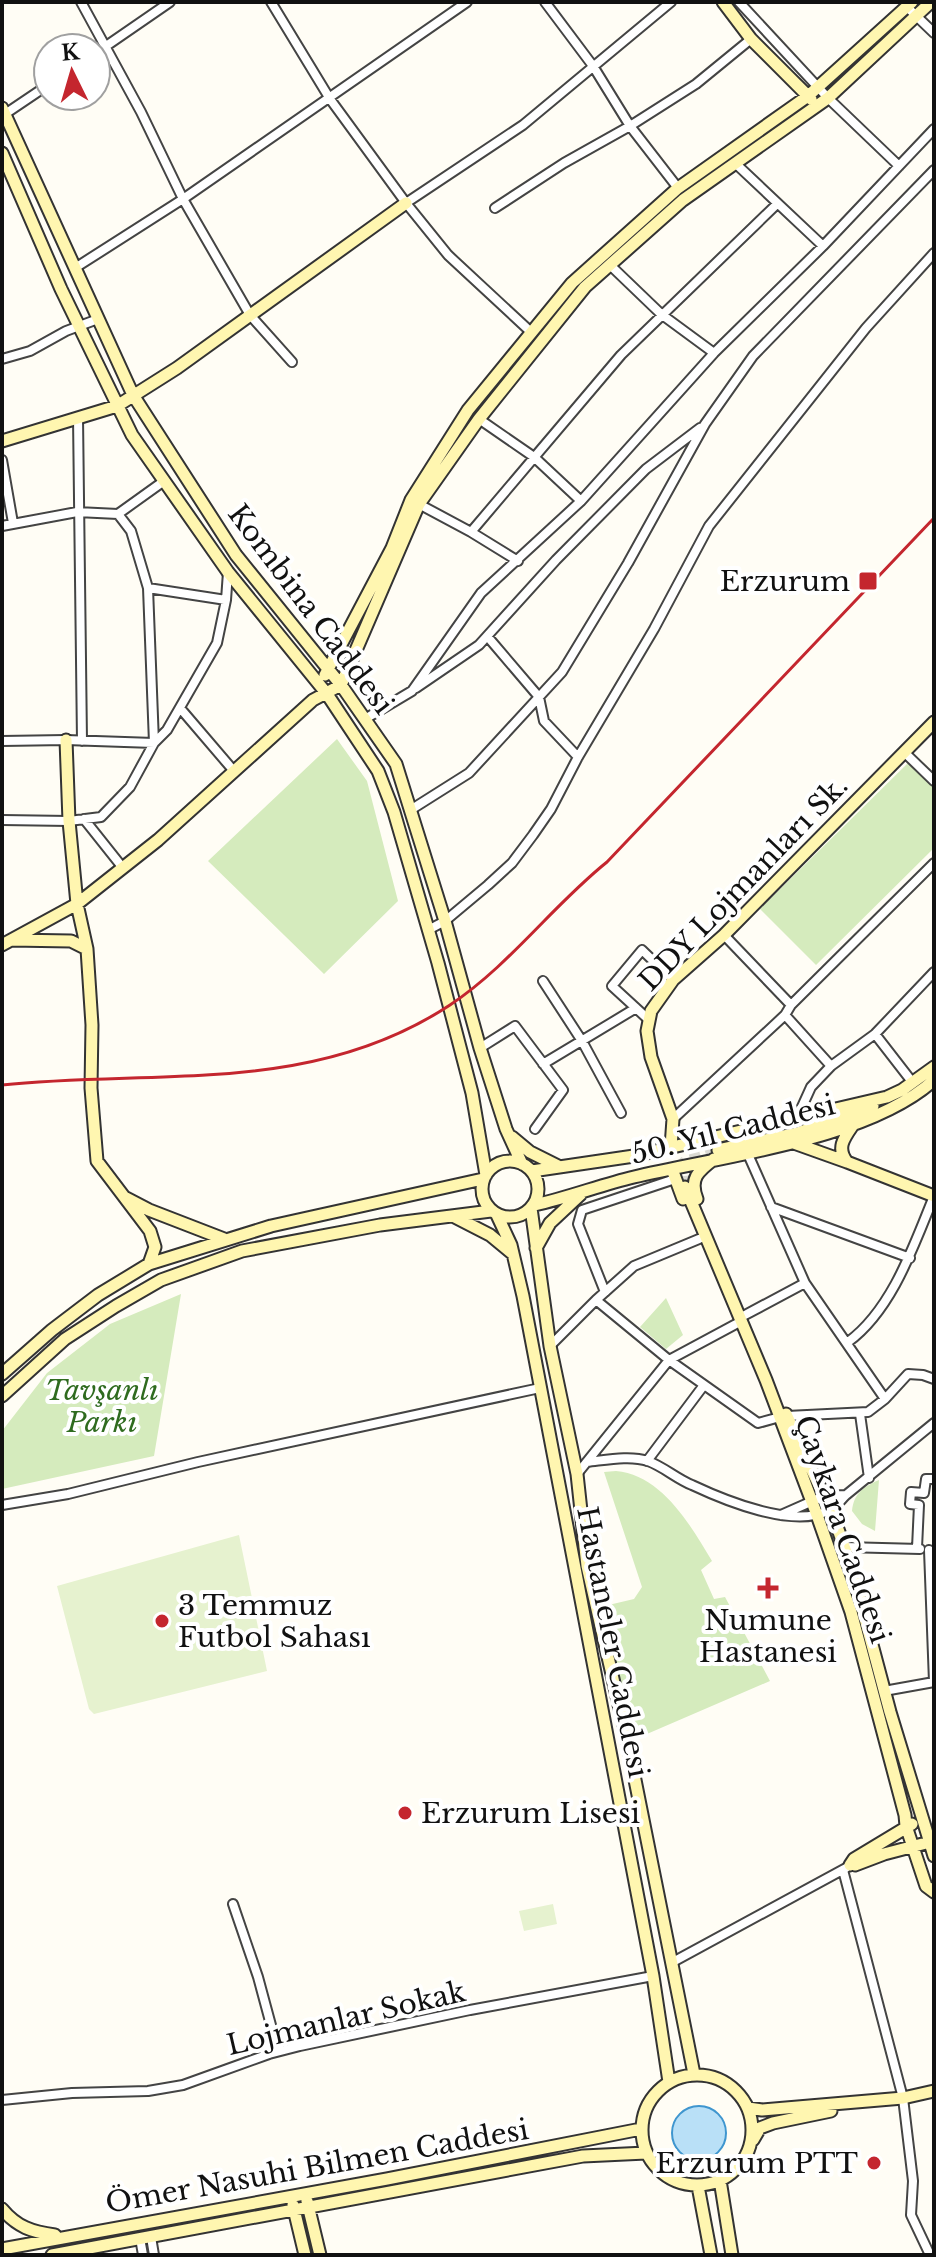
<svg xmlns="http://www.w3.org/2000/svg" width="936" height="2257" viewBox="0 0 936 2257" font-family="'Libre Baskerville',serif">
<rect width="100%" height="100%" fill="#fffdf5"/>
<!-- green -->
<path fill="#d5ebbd" d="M337 739 367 781 398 901 324 974 208 861Z
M909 762 934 787V848L816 965 760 909Z
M181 1294 154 1456 2 1489V1431L47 1373 110 1324Z
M666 1298 683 1335 666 1349 640 1327Z
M616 1471C662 1475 691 1526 712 1561L701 1570 714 1599 725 1597 770 1681 633 1740 600 1607 634 1599 642 1587 604 1472Z
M879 1480 875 1531 862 1524 852 1511C854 1493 863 1487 879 1480Z"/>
<!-- pitch -->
<path fill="#e6f2cf" d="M239 1535 267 1671 94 1714 89 1709 57 1586Z
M553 1904 557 1924 524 1931 519 1911Z"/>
<!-- water -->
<path fill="#b9e0f7" stroke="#3f96cf" stroke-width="2" d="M672 2133a27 27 0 1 1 54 0a27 27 0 1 1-54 0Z"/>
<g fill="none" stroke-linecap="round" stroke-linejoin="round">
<!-- secondary-tunnel -->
<path stroke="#dbdad3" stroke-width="11" stroke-dasharray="11 5.5" stroke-linecap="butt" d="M685 1187 682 1164 688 1159 718 1150"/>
<!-- street casing -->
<g stroke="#444" stroke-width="12">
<path id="street" d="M81 2 141 112 183 199 250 315 292 362
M271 2 330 99 406 203 448 255 532 333
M545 2 593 66 630 126 678 188
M739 2 828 98 899 166
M907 7 934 33
M96 53 170 2
M5 114 48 85
M735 163 823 246
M406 203 523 125 671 2
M495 208 564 163 630 126 696 84 751 39
M610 265 661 314 714 353
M75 268 183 199 467 2
M2 359 30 351 66 331 98 319
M78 417 82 741
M479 419 534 457 581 501
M2 460 13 523
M415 502 471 532 518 561
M118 514 164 481
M2 526 77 512 118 514 131 531 148 588 154 743 130 787 101 817 69 821 2 820
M471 532 621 355 777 204
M148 588 226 600
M487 636 539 697 544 721 578 757
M416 688 479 645 556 560 646 469 700 428
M180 708 233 770
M365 719 412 691 481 593 581 501 714 353 823 246 934 129
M2 741 66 740 154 743 167 730 217 643 226 600 228 572
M904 752 934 781
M412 809 469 773 562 672 628 563 705 424 753 356 934 170
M84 819 123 868
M428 930 445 921 488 885 512 863 533 835 551 809 578 757 654 629 709 526 866 328 934 253
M724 935 791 1005
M543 981 582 1041 621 1113
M785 1015 831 1066
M649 1020 612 986 642 950 673 980
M875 1034 913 1083
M480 1048 515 1026 563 1090 535 1129
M543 1064 636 1008
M673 1119 785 1015 791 1005 934 863
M796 1120 811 1087 831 1066 875 1034 934 972
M747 1152 805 1283 885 1399
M771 1207 910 1258
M605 1292 578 1224 582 1210 675 1179
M596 1300 669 1360 758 1423 780 1417
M745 1315 805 1283
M848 1342C892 1310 914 1245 934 1196
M550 1346 596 1300 634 1266 699 1239
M860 1414 869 1478
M787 1416 868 1412 885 1399 908 1374 923 1375 934 1379
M647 1461 704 1385
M587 1462C606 1460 630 1455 648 1461 664 1467 677 1479 692 1485 726 1501 792 1528 828 1511 835 1508 840 1501 846 1495L824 1496 781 1515
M577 1474 669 1360 736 1324
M846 1495 934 1423
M2 1505 68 1494 198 1462 540 1388
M844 1547 920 1549
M917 1548 919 1505 910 1504 911 1492 924 1493 926 1479H934
M929 1550 934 1682
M884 1691 934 1682
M843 1870 903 2098 913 2181 911 2215 930 2255
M233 1904 258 1977 278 2051
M671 1963 846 1868
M2 2100 72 2093 148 2091 183 2085 269 2054 300 2046 470 2010 653 1976
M151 2237 154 2255
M140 2238 143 2255"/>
</g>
<!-- secondary casing -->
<g stroke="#333" stroke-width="15">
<path id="secondary" d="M723 2 751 39 811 99
M2 108 133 395 236 555 341 685 396 764 445 921 480 1048 506 1129 522 1164
M2 153 61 289 132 435 228 572 327 694 378 771 394 812 438 963 472 1093 486 1175
M2 441 117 406 177 368 406 203
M325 675 392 548 411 500 468 410 572 283 678 188 808 96 912 2
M66 740 69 821 77 904 87 949 92 1025 91 1088 97 1161 150 1231 155 1247 149 1264
M11 940 71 941 87 949
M2 945 77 904 158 840 313 700 341 685 419 504 479 419 585 287 683 200 828 98 931 2
M512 1137 530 1152 558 1166
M791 1142 847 1162C836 1148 844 1138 853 1125
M671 1147 673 1119 651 1057 647 1031 651 1011 673 980 724 935 934 722
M718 1150 798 1133 873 1106
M482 1189a28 28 0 1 1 56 0a28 28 0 1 1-56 0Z
M847 1162 934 1196
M672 1169 683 1199
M532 1171 634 1156 887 1097 902 1090 934 1067
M685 1187 766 1380 817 1515 851 1612 905 1815 906 1826 926 1886 934 1892
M126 1198 149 1210 224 1239
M697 1199C689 1179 698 1171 714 1159
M534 1205C568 1198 600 1185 634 1177 721 1156 868 1140 934 1080
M531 1208 550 1346 577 1474 587 1566 626 1735 694 2074
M497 1215 511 1245 523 1296 653 1976 669 2082
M453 1216 490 1235 513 1254
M536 1248 550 1223 581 1194
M2 1374 52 1330 98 1295 149 1264 271 1226 483 1179
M2 1396 65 1339 116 1306 161 1280 242 1251 380 1225 491 1211
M786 1414 834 1518 851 1566 890 1712 934 1856
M850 1865 854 1859 912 1824
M855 1865 884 1854 930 1842
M642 2130a55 55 0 1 1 110 0a55 55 0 1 1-110 0Z
M748 2108 762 2110 903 2098 934 2091
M753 2140 760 2128 773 2123 831 2111
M720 2180 732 2255
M698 2186 711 2255
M307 2201 320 2255
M293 2205 305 2255
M2 2209C17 2227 32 2232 55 2235
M2 2249 387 2179 641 2129
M52 2255 583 2156 646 2153"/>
</g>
<!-- street -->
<use href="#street" stroke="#fff" stroke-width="8"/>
<!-- secondary -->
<use href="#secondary" stroke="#fff6b0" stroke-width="11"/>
<!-- rail -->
<path stroke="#c4262e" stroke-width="3" d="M2 1085C157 1069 312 1096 450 1005 510 965 552 906 607 862L934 518"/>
</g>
<!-- markers -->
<g fill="#c4262e" stroke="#fff" stroke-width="3">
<rect x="858" y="571" width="20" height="20" rx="4"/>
<path d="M764 1576h8v8h8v8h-8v8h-8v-8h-8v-8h8z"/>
<circle cx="162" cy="1621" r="8"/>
<circle cx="405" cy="1813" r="8"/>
<circle cx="874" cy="2163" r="8"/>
</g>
<g text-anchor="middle" stroke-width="8" stroke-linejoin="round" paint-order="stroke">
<!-- poi labels -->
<g font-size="28" fill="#111" stroke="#fff" text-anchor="end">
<text x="850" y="591">Erzurum</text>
<text x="178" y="1615" text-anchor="start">3 Temmuz<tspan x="178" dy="32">Futbol Sahası</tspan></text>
<text x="768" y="1630" text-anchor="middle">Numune<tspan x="768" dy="32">Hastanesi</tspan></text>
<text x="421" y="1823" text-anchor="start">Erzurum Lisesi</text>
<text x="858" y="2173">Erzurum PTT</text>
</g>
<!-- street labels -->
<g font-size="28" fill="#111" stroke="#fff">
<text transform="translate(311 609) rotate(53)" y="10">Kombina Caddesi</text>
<text transform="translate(743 883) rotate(-46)" y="10">DDY Lojmanları Sk.</text>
<text transform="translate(733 1129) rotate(-14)" y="10">50. Yıl Caddesi</text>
<text transform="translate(843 1529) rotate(71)" y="10">Çaykara Caddesi</text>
<text transform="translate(613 1642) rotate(79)" y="10">Hastaneler Caddesi</text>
<text transform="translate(346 2018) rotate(-13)" y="10">Lojmanlar Sokak</text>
<text transform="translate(317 2166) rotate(-10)" y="10">Ömer Nasuhi Bilmen Caddesi</text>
</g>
<!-- park labels -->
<g font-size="28" font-style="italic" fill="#2f6b1f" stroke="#fff">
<text x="102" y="1400">Tavşanlı<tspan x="102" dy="32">Parkı</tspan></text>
</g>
</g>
<!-- border -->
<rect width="936" height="2257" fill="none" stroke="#111111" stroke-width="8"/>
<!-- north arrow -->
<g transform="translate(72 72) rotate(355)"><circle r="38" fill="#ffffff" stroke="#a0a0a0" stroke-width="2"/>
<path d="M0-6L14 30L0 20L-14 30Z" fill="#c4262e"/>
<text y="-12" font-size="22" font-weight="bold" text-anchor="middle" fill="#111111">K</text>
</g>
</svg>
